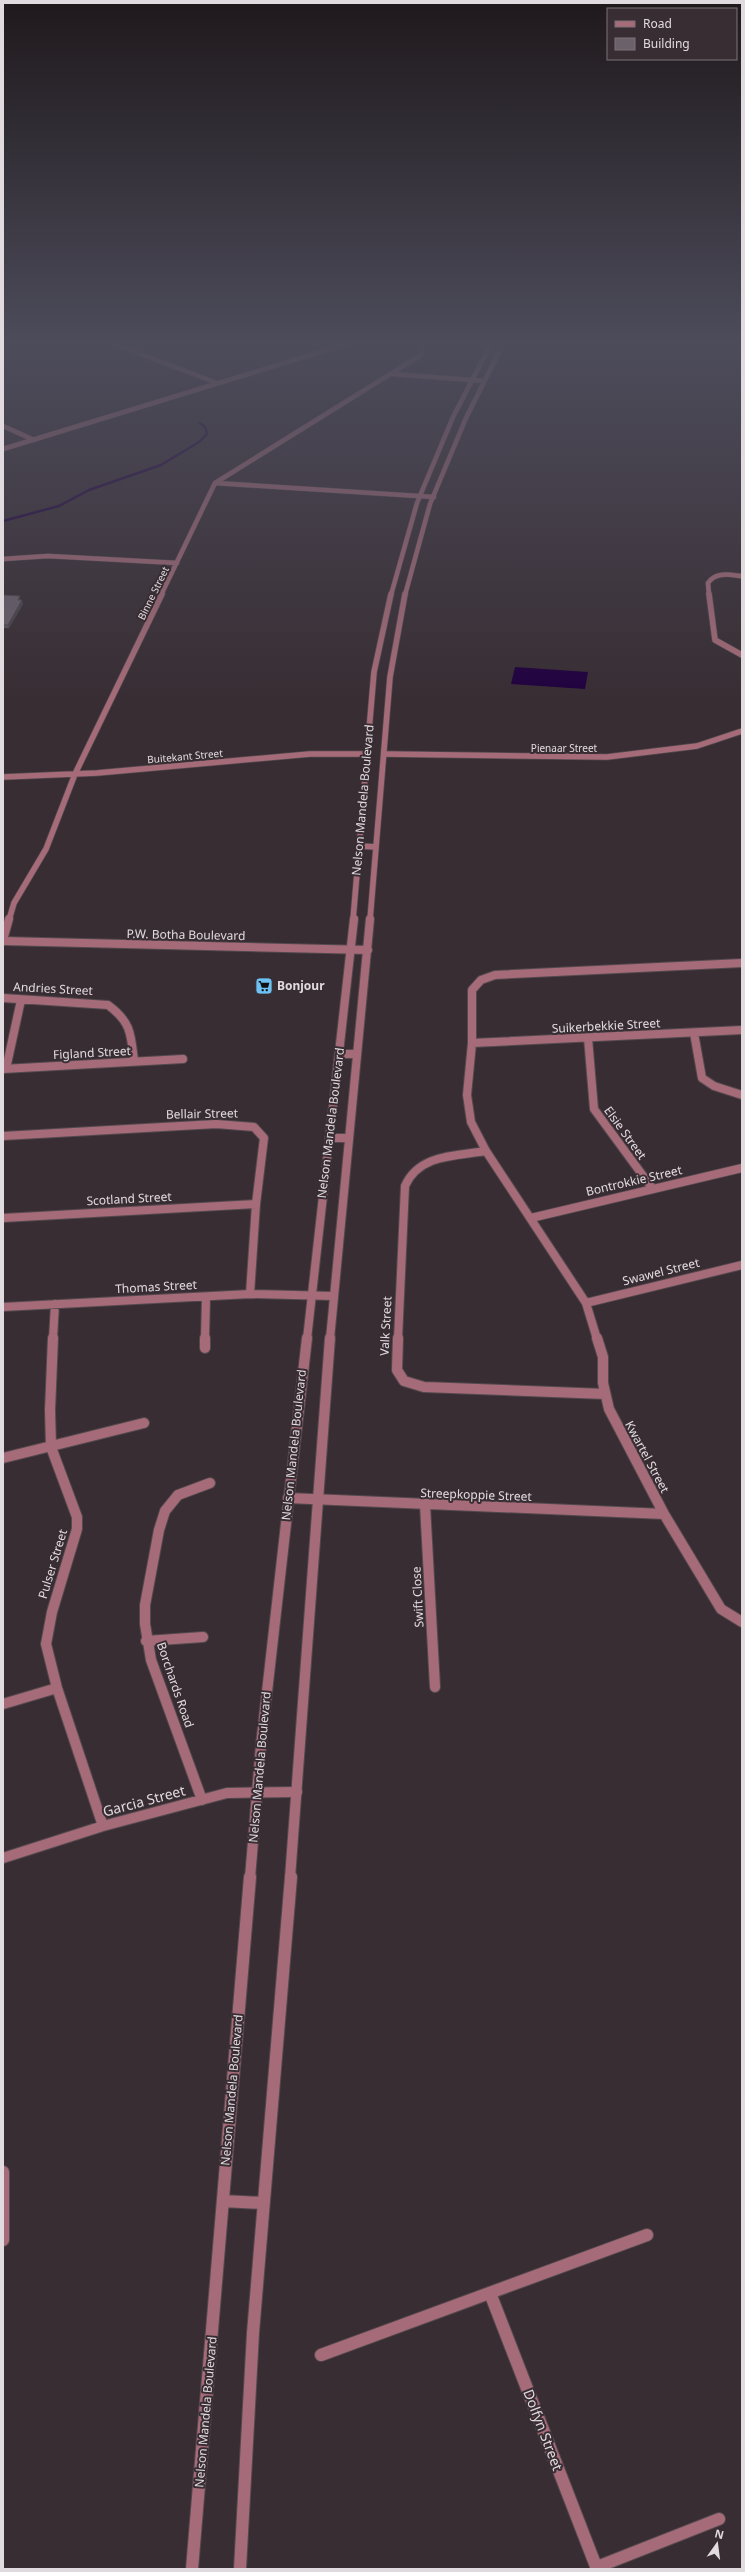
<svg xmlns="http://www.w3.org/2000/svg" width="745" height="2572" viewBox="0 0 745 2572" font-family="'Noto Sans',sans-serif">
<rect width="100%" height="100%" fill="#382d33"/>
<!-- water -->
<path fill="#20003f" d="M515 667 588 672 585 689 511 684Z"/>
<g fill="none" stroke-linecap="round" stroke-linejoin="round">
<!-- stream -->
<path stroke="#20003f" stroke-width="2.5" d="M3 521 59 506 89 490 161 465 199 442 207 434 205 427 200 423"/>
<!-- minor-far4 casing -->
<g stroke="#53494e" stroke-width="5.5">
<path id="minor-far4" d="M109 342 217 383
M393 374 484 381
M3 426 34 440
M3 449 353 342
M215 483 434 497
M3 559 48 556 177 563
M161 595 215 483 421 355 423 345 417 342
M709 595 708 583C716 571 730 575 742 576"/>
</g>
<!-- minor-far3 casing -->
<g stroke="#53494e" stroke-width="7">
<path id="minor-far3" d="M709 594 715 640 742 655
M384 754 607 757 697 746 742 731
M3 777 97 773 310 754H368
M9 920 14 903 46 849 75 774 162 594"/>
</g>
<!-- minor-far2 casing -->
<g stroke="#53494e" stroke-width="10">
<path id="minor-far2" d="M3 940 9 919
M3 998 108 1005C131 1022 131 1034 134 1061
M694 1033 702 1078 714 1086 742 1095
M588 1038 594 1109 652 1188
M472 1043 742 1030
M3 1069 183 1059
M6 1069 21 1000
M3 1136 216 1124 254 1127 264 1138 256 1204 250 1294
M3 1218 256 1204
M531 1218 742 1168
M586 1303 742 1265
M3 1307 250 1294 333 1296
M53 1339 55 1304
M205 1339 206 1297
M398 1339 405 1186C419 1154 456 1156 486 1151
M597 1339 586 1303 486 1151 471 1122 467 1095 472 1043V990L481 980 495 975 742 963"/>
</g>
<!-- minor-far1 casing -->
<g stroke="#53494e" stroke-width="12">
<path id="minor-far1" d="M53 1338 50 1410 51 1447 77 1517V1529L52 1612 46 1644 57 1688 103 1826
M398 1338 397 1370 404 1381 424 1387 605 1394
M597 1338 603 1357V1383L609 1409 664 1514 721 1609 742 1622
M205 1348V1338
M3 1458 144 1423
M288 1498 664 1514
M425 1505 435 1687
M146 1641 203 1637
M3 1704 57 1688
M202 1800 151 1660 145 1624V1605L159 1530 165 1511 178 1495 210 1483
M3 1858 103 1826 227 1793 297 1792"/>
</g>
<!-- minor casing -->
<g stroke="#53494e" stroke-width="14">
<path id="minor" d="M3 2172V2240
M490 2293 597 2569
M321 2355 647 2235
M597 2567 719 2519"/>
</g>
<!-- tertiary-far4 casing -->
<g stroke="#53494e" stroke-width="5.5">
<path id="tertiary-far4" d="M391 595 417 503 453 417 492 342
M405 595 430 504 466 418 504 342"/>
</g>
<!-- tertiary-far3 casing -->
<g stroke="#53494e" stroke-width="7">
<path id="tertiary-far3" d="M360 846 376 847
M353 920 374 672 391 594
M370 920 390 677 405 594"/>
</g>
<!-- tertiary-far2 casing -->
<g stroke="#53494e" stroke-width="10">
<path id="tertiary-far2" d="M3 941 368 950
M339 1054H357
M329 1138H348
M307 1339 354 919
M330 1339 370 919"/>
</g>
<!-- tertiary-far1 casing -->
<g stroke="#53494e" stroke-width="12">
<path id="tertiary-far1" d="M250 1878 261 1745 307 1338
M290 1878 330 1338"/>
</g>
<!-- tertiary casing -->
<g stroke="#53494e" stroke-width="14">
<path id="tertiary" d="M223 2201 263 2203
M192 2569 250 1877
M240 2569 253 2333 291 1877"/>
</g>
<!-- minor-far4 -->
<use href="#minor-far4" stroke="#a66b78" stroke-width="4.5"/>
<!-- minor-far3 -->
<use href="#minor-far3" stroke="#a66b78" stroke-width="5.5"/>
<!-- minor-far2 -->
<use href="#minor-far2" stroke="#a66b78" stroke-width="8"/>
<!-- minor-far1 -->
<use href="#minor-far1" stroke="#a66b78" stroke-width="10"/>
<!-- minor -->
<use href="#minor" stroke="#a66b78" stroke-width="12"/>
<!-- tertiary-far4 -->
<use href="#tertiary-far4" stroke="#a66b78" stroke-width="4.5"/>
<!-- tertiary-far3 -->
<use href="#tertiary-far3" stroke="#a66b78" stroke-width="5.5"/>
<!-- tertiary-far2 -->
<use href="#tertiary-far2" stroke="#a66b78" stroke-width="8"/>
<!-- tertiary-far1 -->
<use href="#tertiary-far1" stroke="#a66b78" stroke-width="10"/>
<!-- tertiary -->
<use href="#tertiary" stroke="#a66b78" stroke-width="12"/>
</g>
<!-- wall -->
<path fill="#5b535c" d="M3 595 20 599V600L23 604 9 628H3Z"/>
<!-- shaded-wall -->
<path fill="#4a444b" d="M22 600 23 604 9 628 8 625Z"/>
<!-- building -->
<path fill="#6a616b" stroke="#4a444b" d="M3 595 20 596 18 600H22L8 625H3Z"/>
<!-- sky -->
<linearGradient id="sky" x2="0" y2="1"><stop stop-color="#1f191c"/><stop offset="0.49" stop-color="#4d4c5b"/><stop offset="1" stop-color="#4d4c5b" stop-opacity="0"/></linearGradient>
<rect width="745" height="702" fill="url(#sky)"/>
<!-- icons -->
<defs>
<g id="supermarket-square" transform="scale(0.9)"><rect x="-9" y="-9" width="18" height="18" rx="4" fill="#6dc2f3" stroke="#382d33"/><path d="M-6-5.5h2.5l.6 2H6L4.5 2H-2.5L-4.4-4H-6ZM-1.5 3.2a1.3 1.3 0 1 0 .1 0ZM3 3.2a1.3 1.3 0 1 0 .1 0Z" fill="#111"/></g>
</defs>
<g fill-rule="evenodd">
<use href="#supermarket-square" x="264" y="986"/>
</g>
<g text-anchor="middle" stroke-width="4" stroke-linejoin="round" paint-order="stroke">
<!-- far-street labels -->
<g font-size="10" fill="#e1dade" stroke="#382d33">
<text transform="translate(153 593) rotate(-64)" y="4">Binne Street</text>
<text x="564" y="752">Pienaar Street</text>
<text transform="translate(185 756) rotate(-5)" y="4">Buitekant Street</text>
</g>
<!-- street labels -->
<g font-size="12" fill="#e1dade" stroke="#382d33">
<text transform="translate(363 800) rotate(-85)" y="4">Nelson Mandela Boulevard</text>
<text transform="translate(186 935) rotate(1)" y="4">P.W. Botha Boulevard</text>
<text transform="translate(53 989) rotate(3)" y="4">Andries Street</text>
<text transform="translate(606 1026) rotate(-3)" y="4">Suikerbekkie Street</text>
<text transform="translate(92 1053) rotate(-3)" y="4">Figland Street</text>
<text transform="translate(202 1114) rotate(-1)" y="4">Bellair Street</text>
<text transform="translate(331 1123) rotate(-83)" y="4">Nelson Mandela Boulevard</text>
<text transform="translate(625 1133) rotate(54)" y="4">Elsie Street</text>
<text transform="translate(634 1181) rotate(-13)" y="4">Bontrokkie Street</text>
<text transform="translate(129 1199) rotate(-3)" y="4">Scotland Street</text>
<text transform="translate(661 1272) rotate(-14)" y="4">Swawel Street</text>
<text transform="translate(156 1287) rotate(-3)" y="4">Thomas Street</text>
<text transform="translate(386 1326) rotate(-87)" y="4">Valk Street</text>
<text transform="translate(294 1445) rotate(-84)" y="4">Nelson Mandela Boulevard</text>
<text transform="translate(647 1457) rotate(62)" y="4">Kwartel Street</text>
<text transform="translate(476 1495) rotate(2)" y="4">Streepkoppie Street</text>
<text transform="translate(53 1564) rotate(-73)" y="4">Pulser Street</text>
<text transform="translate(418 1597) rotate(-93)" y="4">Swift Close</text>
<text transform="translate(175 1685) rotate(71)" y="4">Borchards Road</text>
<text transform="translate(260 1767) rotate(-85)" y="4">Nelson Mandela Boulevard</text>
<text transform="translate(232 2090) rotate(-85)" y="4">Nelson Mandela Boulevard</text>
<text transform="translate(206 2412) rotate(-85)" y="4">Nelson Mandela Boulevard</text>
</g>
<!-- poi labels -->
<g font-size="12" font-weight="bold" fill="#e1dade" stroke="#382d33" text-anchor="start">
<text x="277" y="990">Bonjour</text>
</g>
<!-- near-street labels -->
<g font-size="14" fill="#e1dade" stroke="#382d33">
<text transform="translate(144 1801) rotate(-15)" y="5">Garcia Street</text>
<text transform="translate(543 2430) rotate(69)" y="5">Dolfyn Street</text>
</g>
</g>
<!-- border -->
<rect width="745" height="2572" fill="none" stroke="#e1dade" stroke-width="8"/>
<!-- legend -->
<rect x="607" y="8" width="130" height="52" fill="#382d33" stroke="#7c7277"/>
<rect x="615" y="21" width="20" height="6" fill="#a66b78" stroke="#7c7277"/>
<text x="643" y="28" font-size="12" fill="#e1dade">Road</text>
<rect x="615" y="38" width="20" height="12" fill="#6a616b" stroke="#7c7277"/>
<text x="643" y="48" font-size="12" fill="#e1dade">Building</text>
<!-- north arrow -->
<g transform="translate(717 2544) rotate(14)" stroke="#382d33" stroke-width="3" paint-order="stroke">
<path d="M0-3L7 15L0 10L-7 15Z" fill="#e1dade"/>
<text y="-6" font-size="11" font-weight="bold" text-anchor="middle" fill="#e1dade">N</text>
</g>
</svg>
